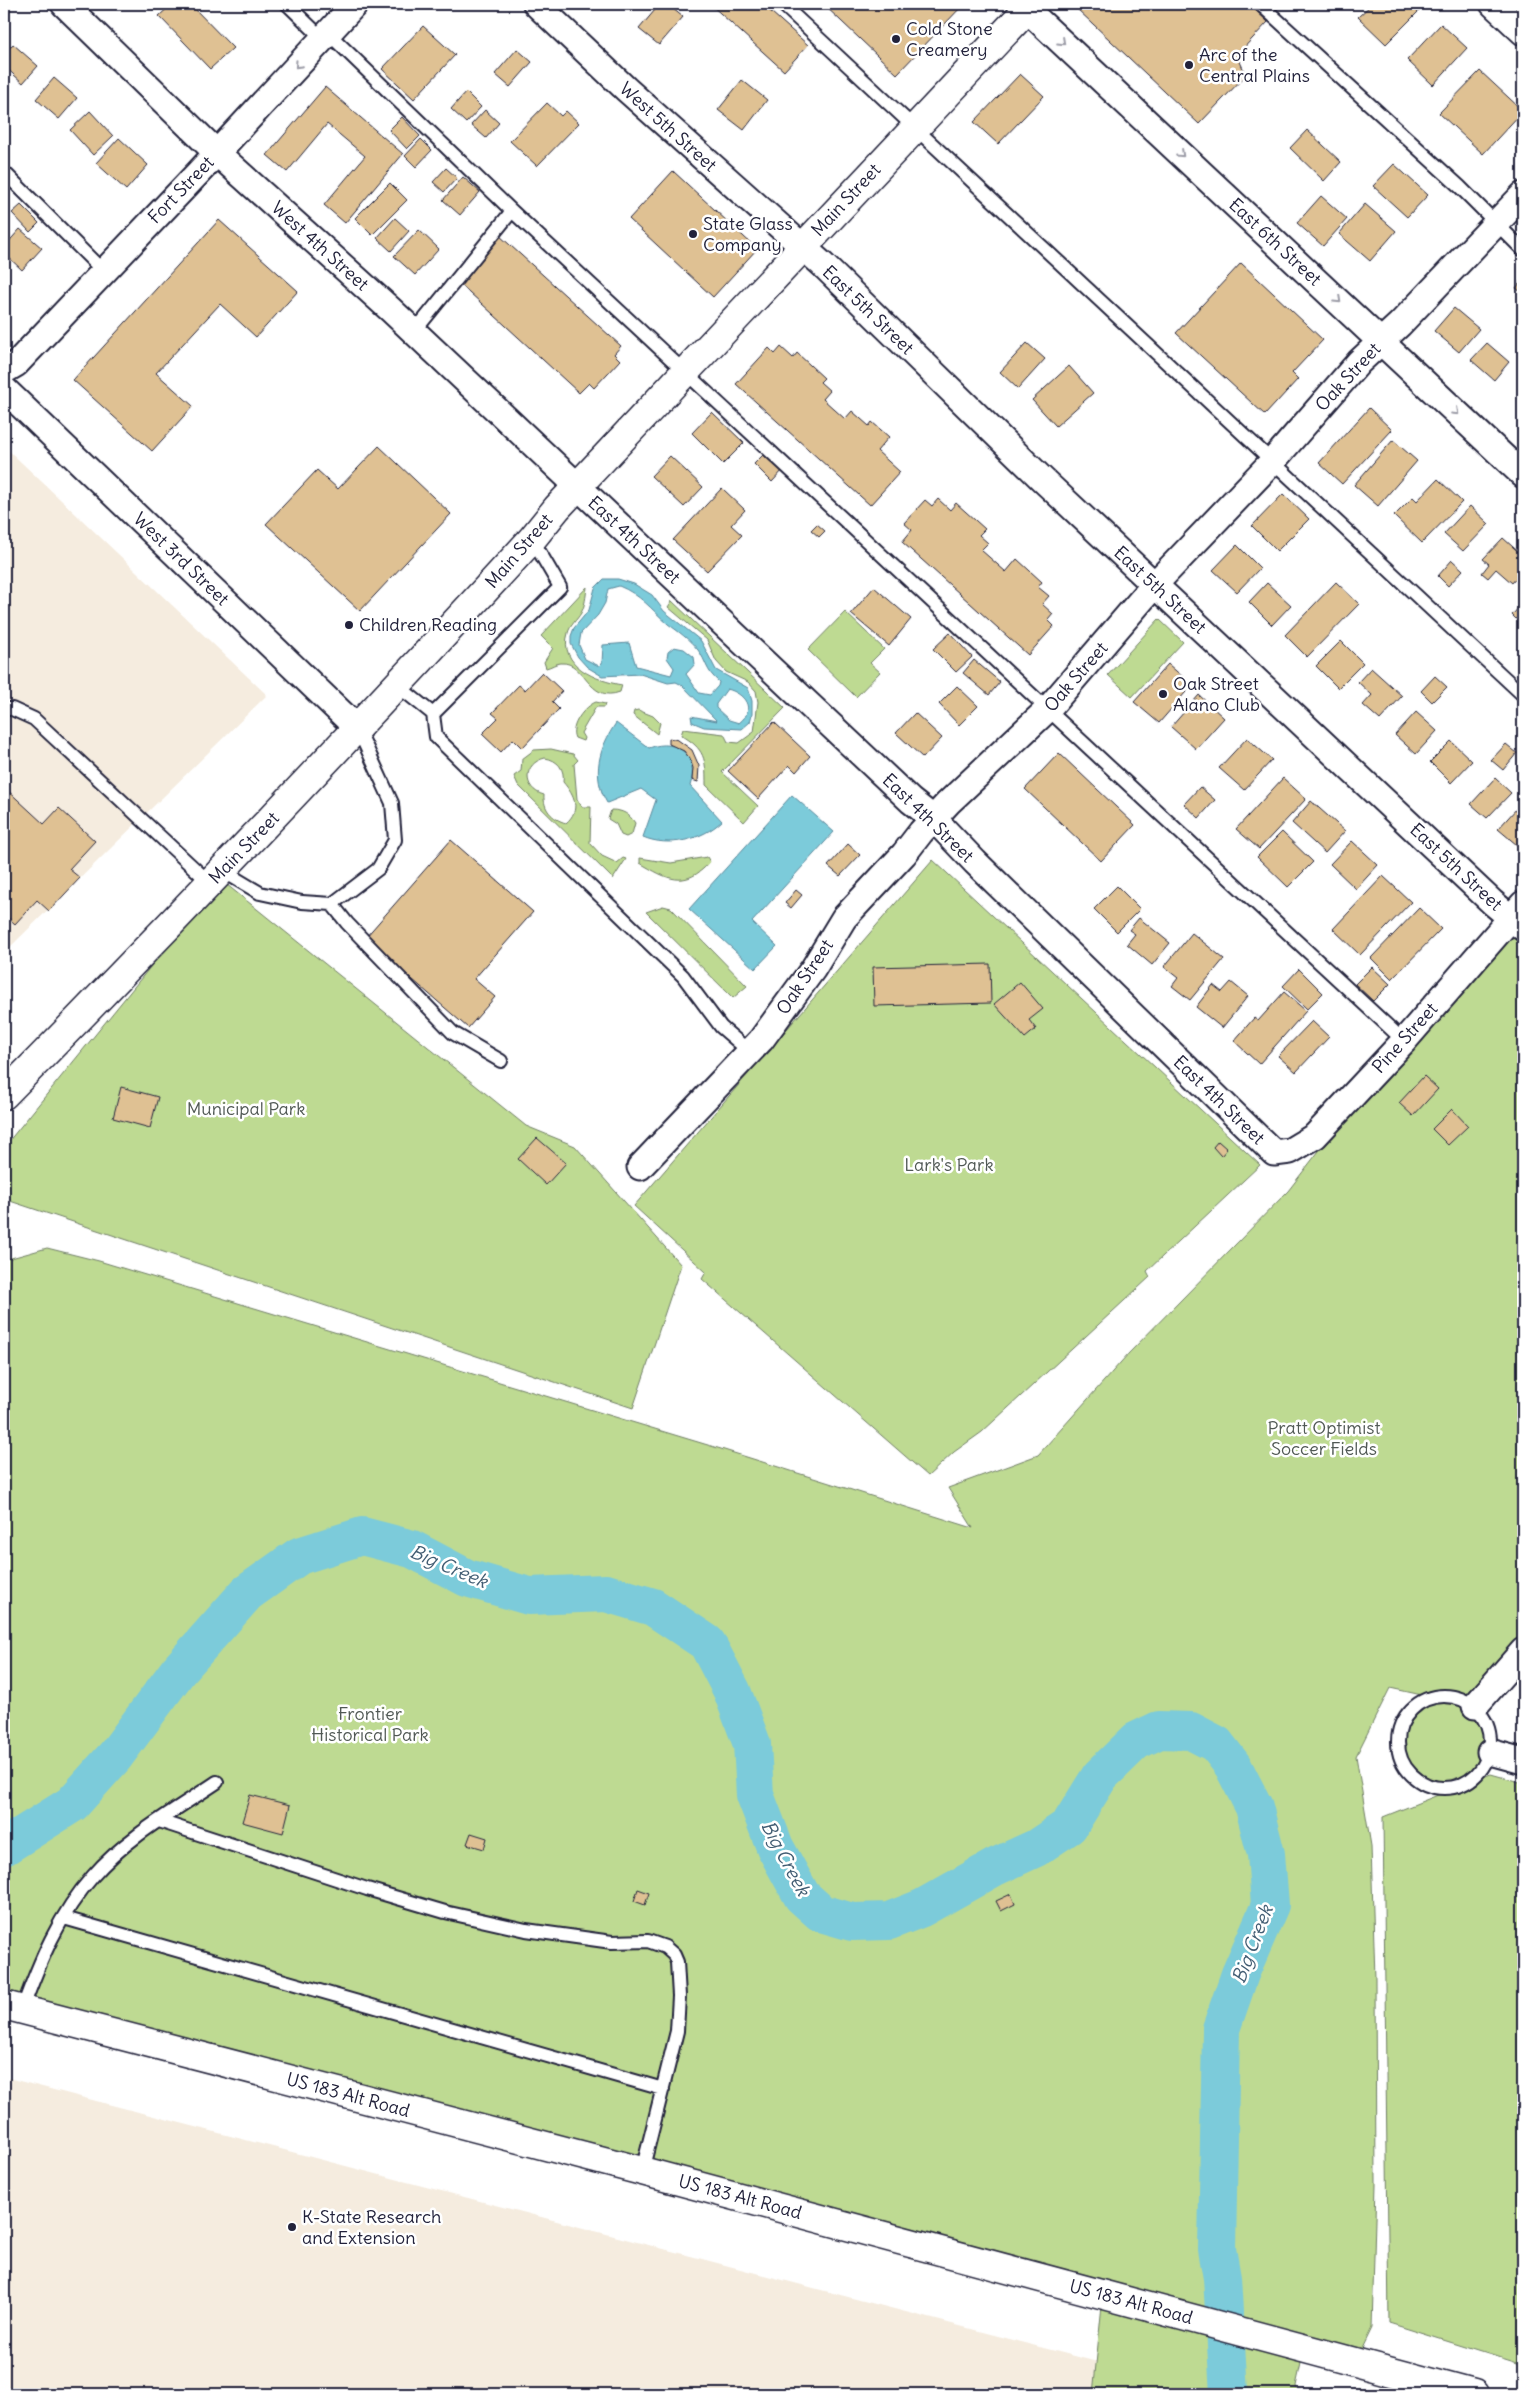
<svg xmlns="http://www.w3.org/2000/svg" width="1527" height="2398" viewBox="0 0 1527 2398" font-family="Delius,sans-serif">
<rect width="100%" height="100%" fill="#fff"/>
<filter id="ink" filterUnits="userSpaceOnUse"><feTurbulence type="fractalNoise" baseFrequency=".02" numOctaves="2"/><feDisplacementMap in="SourceGraphic" scale="10" xChannelSelector="R" yChannelSelector="G"/><feConvolveMatrix kernelMatrix="1 2 1 2 8 2 1 2 1" color-interpolation-filters="sRGB"/></filter>
<g filter="url(#ink)">
<!-- built -->
<path fill="#f5ecdf" d="M4 446 267 695 4 953Z
M4 2077 1155 2377 1157 2394H4Z"/>
<!-- green -->
<path fill="#beda92" stroke="#707e66" fill-rule="evenodd" d="M587 587C586 596 585 606 581 613 577 620 570 625 568 633 558 666 597 681 622 685L620 692C588 704 585 661 561 663 556 663 551 667 546 668L544 662 553 648 541 636Z
M672 601 785 708 722 772 758 806 744 822 706 785C706 759 705 749 681 735L683 729 724 734 728 742 739 743 754 732 758 702 756 691 748 682 726 672 716 661 707 640 668 607Z
M845 612 884 649 870 663 880 672 856 697 808 650Z
M1159 619 1183 642 1132 697 1108 675Z
M596 702 605 704 604 707H596L581 733 584 738 583 741 575 738C569 726 585 706 596 702Z
M638 710 653 716 660 723 657 734 633 715 634 711Z
M551 749 573 754 578 760 574 764 577 799 582 807H591L590 843 602 856 617 863 623 858 626 859 613 879 518 785 514 776 521 771 522 759 534 750ZM545 758C558 760 565 769 563 782 575 796 581 810 566 823 552 819 543 809 544 795 522 789 523 763 545 758Z
M611 810C623 810 629 814 635 823L632 834 626 837 621 835 616 824 608 819Z
M707 857 710 862C685 890 667 879 640 863V858L671 863Z
M933 860 1260 1165 1147 1271 1150 1277 982 1432 954 1452 928 1476 702 1279 706 1272 634 1206Z
M221 880 526 1126 575 1146 681 1265 633 1408 4 1199V1147Z
M663 906 671 908 747 986 733 998 646 912Z
M1523 928V1651L1480 1712C1497 1741 1493 1766 1463 1784L1491 1774 1523 1783V2365L1389 2323 1383 1817 1458 1787C1449 1787 1440 1789 1431 1787 1398 1779 1387 1736 1408 1711 1414 1704 1424 1701 1431 1697L1390 1688 1356 1756 1371 1846 1375 1979 1376 2184 1372 2328 1355 2363 1304 2350 1296 2386 1298 2394H1093L1103 2295 4 2005V1260L47 1248 99 1261 721 1449 973 1528 948 1488 1038 1455 1129 1353 1288 1191 1404 1041 1492 938Z"/>
<!-- water -->
<path fill="#7ccbda" stroke="#58879a" fill-rule="evenodd" d="M604 579H618L634 584 652 595 664 611 701 641 716 670 748 688 752 701V714L750 722 742 729 704 727 692 722 691 716 717 721 682 685 676 682 668 683 640 674 602 676 587 667 578 657 571 644V636L574 628 589 610 595 588ZM619 586C641 595 651 609 668 624 679 632 689 639 698 650 707 662 705 670 719 682L718 686 710 695 699 693 686 674 695 664 694 657 684 649 674 647 668 652 667 658 674 668 671 675 636 666 629 643 603 645 602 663 599 666 585 659 579 645 581 633 598 615 605 603 608 589ZM727 689C744 693 757 709 739 723L729 720 716 708V704Z
M616 723 649 748C678 737 700 757 690 786L722 821C702 840 669 848 643 837L656 800 641 789 607 803C591 775 599 748 616 723Z
M792 795 834 832 752 922 777 946 755 969 689 909Z"/>
<g fill="none" stroke-linecap="round" stroke-linejoin="round">
<!-- river -->
<path stroke="#7ccbda" stroke-width="38" d="M4 1847 72 1804 115 1756 178 1671 247 1593 299 1556 362 1536 412 1549 467 1578 529 1596 606 1593 653 1607 707 1643 732 1691 752 1744 755 1795 775 1847 802 1896 821 1913 852 1922 889 1921 922 1908 995 1867 1036 1848 1069 1826 1100 1776 1136 1741 1159 1730 1191 1731 1216 1744 1233 1766 1254 1807 1266 1854 1270 1905 1240 1974 1221 2029 1217 2249 1222 2278 1229 2394"/>
</g>
<!-- building -->
<path fill="#dfc193" stroke="#22223b" d="M172 4H190L233 48 210 69 159 16Z
M660 4H667L683 17 659 45 639 29Z
M710 4H762L808 45 784 71Z
M823 4H964L897 74Z
M1080 4H1249L1268 22 1237 55 1246 75 1199 124 1076 8Z
M1372 4H1415L1421 9 1386 44 1358 17Z
M1441 24 1467 48 1433 85 1407 60Z
M423 26 455 55 414 99 382 69Z
M13 44 38 66 23 83 4 66V54Z
M517 49 532 62 510 87 495 74Z
M1480 71 1523 111 1483 154 1439 113Z
M1020 74 1044 96 998 144 974 122Z
M54 78 77 98 59 119 36 99Z
M742 80 767 100 744 130 718 110Z
M325 87 403 154 345 223 324 205 365 156 327 124 287 172 267 155Z
M466 92 481 107 466 123 451 109Z
M4 100 10 106 4 111Z
M547 103 561 116 566 111 579 123 537 166 510 141Z
M485 110 499 123 486 138 471 125Z
M90 111 113 136 93 155 70 130Z
M402 117 420 136 407 149 389 130Z
M1307 130 1341 162 1324 181 1290 148Z
M119 138 148 165 126 190 96 163Z
M421 139 432 150 416 167 405 156Z
M1394 164 1428 195 1407 217 1373 186Z
M446 168 457 178 444 192 433 182Z
M673 171 757 249 713 297 629 219Z
M463 177 480 192 460 215 443 200Z
M390 183 407 200 372 235 355 218Z
M1321 196 1347 219 1323 246 1297 223Z
M1365 204 1396 231 1370 261 1339 234Z
M21 205 39 223 30 232 12 213Z
M395 218 409 231 391 251 377 238Z
M219 220 298 291 256 337 220 304 156 373 193 406 152 451 73 380Z
M20 229 42 248 22 270 4 253V247Z
M419 230 439 249 415 275 394 256Z
M499 235 621 346 614 354 620 360 594 388 589 383 579 393 457 281Z
M1241 263 1323 340 1292 373 1298 379 1265 415 1176 333Z
M1523 279V294L1516 288Z
M1454 308 1479 329 1459 352 1434 331Z
M1027 343 1045 359 1018 389 1000 372Z
M1487 343 1509 362 1494 380 1471 360Z
M781 347 793 358 797 353 824 378 820 382 830 391 823 399 845 419 852 411 869 426 872 422 889 437 877 451 900 472 870 505 736 384 769 348 775 354Z
M1069 366 1093 393 1056 426 1032 400Z
M1369 408 1392 430 1342 484 1319 463Z
M712 412 744 443 723 464 692 433Z
M1393 440 1417 461 1378 506 1354 485Z
M379 446 451 514 360 611 266 524 317 470 338 489Z
M766 452 784 469 772 482 754 464Z
M670 456 703 487 684 507 651 476Z
M1438 479 1462 502 1422 543 1394 516 1413 497 1417 501Z
M722 488 745 510 731 525 742 535 707 571 673 540Z
M1283 494 1309 519 1277 551 1252 526Z
M938 499 950 510 956 503 985 529 979 535 988 543 981 550 1006 572 1017 559 1042 582 1038 587 1049 596 1042 604 1053 614 1048 620 1054 626 1028 655 902 542 912 530 904 523 925 500 932 506Z
M1470 506 1489 524 1463 551 1444 534Z
M817 524 825 531 819 537 811 530Z
M1503 538 1523 556V570L1512 583 1496 569 1488 578 1482 573 1489 564 1483 559Z
M1237 545 1260 568 1237 592 1213 570Z
M1452 560 1463 570 1448 586 1438 576Z
M1336 582 1359 604 1307 657 1285 635Z
M1267 583 1291 605 1272 625 1249 602Z
M874 587 911 619 889 646 851 614Z
M1523 603V626L1512 615Z
M950 633 972 657 956 672 933 649Z
M1341 641 1363 663 1338 688 1316 666Z
M974 660 1000 682 989 695 963 673Z
M1168 664 1192 685 1159 723 1134 702Z
M1371 668 1402 696 1380 720 1363 705 1372 695 1358 682Z
M542 672 562 691 552 702 559 709 522 748 513 739 501 752 482 734 498 718 492 713 519 685 525 690Z
M1435 676 1447 687 1432 702 1421 691Z
M957 686 978 706 959 725 939 704Z
M1199 695 1224 718 1196 749 1171 727Z
M1416 712 1437 731 1416 754 1395 735Z
M915 713 942 738 923 758 896 733Z
M774 722 810 756 796 772 789 765 758 799 728 771Z
M669 738 678 740 692 750 699 766 698 782 692 780 693 768 690 759 684 751 669 744Z
M1247 738 1272 760 1244 790 1219 768Z
M1451 741 1472 761 1451 783 1430 762Z
M1506 744 1517 753 1503 770 1491 760Z
M1059 753 1135 825 1101 861 1025 789Z
M1283 778 1306 799 1259 849 1236 829Z
M1495 778 1511 793 1487 818 1471 804Z
M4 787 44 824 59 808 95 841 69 869 80 878 49 911 37 900 15 924 4 914V865L7 861 4 858Z
M1200 787 1215 800 1199 818 1184 804Z
M1311 801 1345 831 1325 853 1292 823Z
M1517 808 1523 814V837L1517 845 1498 829Z
M1282 832 1313 862 1288 887 1257 857Z
M451 840 533 912 474 979 495 997 468 1028 365 938Z
M1352 841 1378 865 1356 889 1330 864Z
M848 844 860 855 840 876 828 866Z
M1383 876 1411 902 1360 955 1333 929Z
M1117 886 1140 909 1117 932 1094 909Z
M796 890 802 895 791 908 785 903Z
M1419 908 1441 929 1392 979 1371 958Z
M1139 918 1170 943 1152 965 1127 944 1135 934 1129 930Z
M1192 933 1224 959 1190 1000 1172 986 1178 978 1164 967Z
M990 964 991 1003 874 1006 873 967Z
M1372 967 1390 984 1373 1001 1355 984Z
M1299 969 1323 993 1307 1009 1283 986Z
M1020 982 1043 1009 1029 1020 1036 1029 1025 1038 994 1004Z
M1231 982 1248 996 1222 1028 1196 1007 1213 985 1222 992Z
M1284 992 1306 1011 1259 1064 1234 1041 1254 1018 1258 1021Z
M1312 1021 1329 1037 1296 1072 1278 1056Z
M1424 1076 1438 1089 1413 1116 1399 1103Z
M121 1087 158 1097 150 1128 113 1118Z
M1452 1109 1468 1126 1448 1145 1432 1129Z
M537 1138 566 1163 546 1185 518 1159Z
M1218 1141 1227 1149 1221 1156 1213 1147Z
M250 1795 290 1805 283 1833 242 1822Z
M471 1833 487 1838 484 1849 467 1844Z
M638 1889 649 1893 645 1905 634 1901Z
M1011 1894 1015 1904 1001 1911 996 1901Z"/>
<g fill="none" stroke-linecap="round" stroke-linejoin="round">
<!-- lane casing -->
<g stroke="#22223b" stroke-width="16">
<path id="lane" d="M287 4 323 39
M782 4 1523 695
M1260 4 1460 187 1523 250
M328 33 512 211 1404 1041
M4 172 103 271
M414 332 512 211
M398 686 433 714 436 737 683 976 721 1027 750 1052
M4 709H12L34 719 211 884
M433 714 560 587 532 539
M223 871 260 893 302 902 332 904 347 923 453 1033 501 1061
M332 904 378 869 395 840 392 803 358 729
M1398 1742a46 46 0 1 1 92 0a46 46 0 1 1-92 0Z
M159 1821 367 1889 445 1912 526 1930 612 1942 648 1941 665 1947 674 1955 677 1962 679 1996 677 2031 642 2171
M64 1918 663 2089
M22 2010C39 1963 59 1914 93 1876 127 1837 174 1811 217 1782"/>
</g>
<!-- street casing -->
<g stroke="#22223b" stroke-width="29">
<path id="street" d="M64 4 217 153 391 310 911 801 934 819 975 862 1274 1153 1290 1151 1315 1136 1404 1041 1523 904
M536 4 626 89 822 264 1042 479 1493 903 1523 928
M1021 4 1523 475
M1493 4 1523 32
M4 371 16 364 199 172 355 4
M4 389 358 729
M640 1167 761 1040 813 969 844 918 904 854 921 832 948 803 1047 710 1155 584 1272 462 1359 362 1400 324 1523 195
M1475 1706 1523 1651
M1490 1752 1523 1761"/>
</g>
<!-- secondary casing -->
<g stroke="#22223b" stroke-width="31">
<path id="secondary" d="M4 1095C183 913 359 728 532 539L557 508 1032 4"/>
</g>
<!-- highway casing -->
<g stroke="#22223b" stroke-width="31">
<path id="highway" d="M4 2005 642 2171 1474 2394"/>
</g>
<!-- lane -->
<use href="#lane" stroke="#fff" stroke-width="12"/>
<!-- street -->
<use href="#street" stroke="#fff" stroke-width="25"/>
<!-- secondary -->
<use href="#secondary" stroke="#fff" stroke-width="28"/>
<!-- highway -->
<use href="#highway" stroke="#fff" stroke-width="28"/>
</g>
<!-- one-way arrows -->
<defs><path id="oneway-chevron" d="M-2-3.5L2.5 0L-2 3.5" fill="none" stroke-width="1.6" stroke-linecap="round" stroke-linejoin="round" transform="scale(1.25)"/></defs>
<g stroke="#9c9ca7">
<use href="#oneway-chevron" transform="translate(1062 42) rotate(43)"/>
<use href="#oneway-chevron" transform="translate(298 65) rotate(133)"/>
<use href="#oneway-chevron" transform="translate(1181 154) rotate(43)"/>
<use href="#oneway-chevron" transform="translate(1338 300) rotate(43)"/>
<use href="#oneway-chevron" transform="translate(1456 412) rotate(43)"/>
</g>
</g>
<!-- markers -->
<g fill="#22223b" stroke="#fff" stroke-width="2">
<circle cx="896" cy="39" r="5"/>
<circle cx="1189" cy="65" r="5"/>
<circle cx="693" cy="234" r="5"/>
<circle cx="349" cy="625" r="5"/>
<circle cx="1163" cy="694" r="5"/>
<circle cx="292" cy="2227" r="5"/>
</g>
<g text-anchor="middle" stroke-width="5" stroke-linejoin="round" paint-order="stroke">
<!-- poi labels -->
<g font-size="18" fill="#22223b" stroke="#fff" text-anchor="start">
<text x="906" y="35">Cold Stone<tspan x="906" dy="21">Creamery</tspan></text>
<text x="1199" y="61">Arc of the<tspan x="1199" dy="21">Central Plains</tspan></text>
<text x="703" y="230">State Glass<tspan x="703" dy="21">Company</tspan></text>
<text x="359" y="631">Children Reading</text>
<text x="1173" y="690">Oak Street<tspan x="1173" dy="21">Alano Club</tspan></text>
<text x="302" y="2223">K-State Research<tspan x="302" dy="21">and Extension</tspan></text>
</g>
<!-- street labels -->
<g font-size="18" fill="#22223b" stroke="#fff">
<text transform="translate(668 127) rotate(42)" y="6">West 5th Street</text>
<text transform="translate(181 190) rotate(-46)" y="6">Fort Street</text>
<text transform="translate(846 200) rotate(-47)" y="6">Main Street</text>
<text transform="translate(1275 242) rotate(43)" y="6">East 6th Street</text>
<text transform="translate(320 246) rotate(42)" y="6">West 4th Street</text>
<text transform="translate(868 310) rotate(44)" y="6">East 5th Street</text>
<text transform="translate(1348 377) rotate(-47)" y="6">Oak Street</text>
<text transform="translate(634 540) rotate(43)" y="6">East 4th Street</text>
<text transform="translate(519 551) rotate(-49)" y="6">Main Street</text>
<text transform="translate(181 559) rotate(44)" y="6">West 3rd Street</text>
<text transform="translate(1160 590) rotate(43)" y="6">East 5th Street</text>
<text transform="translate(1076 677) rotate(-49)" y="6">Oak Street</text>
<text transform="translate(928 818) rotate(44)" y="6">East 4th Street</text>
<text transform="translate(244 848) rotate(-46)" y="6">Main Street</text>
<text transform="translate(1456 867) rotate(43)" y="6">East 5th Street</text>
<text transform="translate(805 977) rotate(-56)" y="6">Oak Street</text>
<text transform="translate(1405 1038) rotate(-48)" y="6">Pine Street</text>
<text transform="translate(1219 1100) rotate(44)" y="6">East 4th Street</text>
<text transform="translate(348 2095) rotate(15)" y="6">US 183 Alt Road</text>
<text transform="translate(740 2197) rotate(15)" y="6">US 183 Alt Road</text>
<text transform="translate(1131 2302) rotate(15)" y="6">US 183 Alt Road</text>
</g>
<!-- park labels -->
<g font-size="18" fill="#515955" stroke="#fff">
<text x="246" y="1115">Municipal Park</text>
<text x="949" y="1171">Lark's Park</text>
<text x="1324" y="1434">Pratt Optimist<tspan x="1324" dy="21">Soccer Fields</tspan></text>
<text x="370" y="1720">Frontier<tspan x="370" dy="21">Historical Park</tspan></text>
</g>
<!-- water labels -->
<g font-size="19" font-style="italic" fill="#425d73" stroke="#fff">
<text transform="translate(449 1566) rotate(23)" y="7">Big Creek</text>
<text transform="translate(786 1858) rotate(62)" y="7">Big Creek</text>
<text transform="translate(1252 1944) rotate(-69)" y="7">Big Creek</text>
</g>
</g>
<!-- margin -->
<rect width="1527" height="2398" fill="none" stroke="#fff" stroke-width="20"/>
<rect x="10" y="10" width="1507" height="2378" fill="none" stroke="#22223b" stroke-width="2" filter="url(#ink)"/>
</svg>
